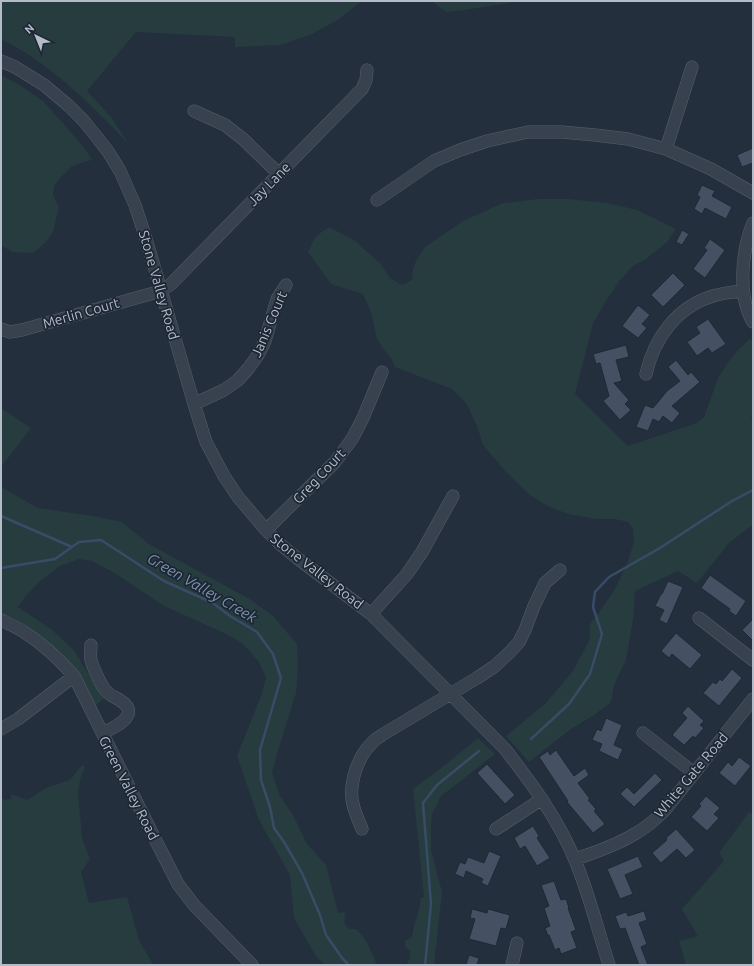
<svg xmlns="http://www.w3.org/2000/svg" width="754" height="966" viewBox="0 0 754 966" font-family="Ubuntu,sans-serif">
<rect width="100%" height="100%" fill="#242f3e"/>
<!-- green -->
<path fill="#263c3f" d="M1 1H362L336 21 310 35 280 45 235 47V37L136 32 87 91 111 117 128 143C90 104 51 64 1 39Z
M431 1H520L465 10 447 12Z
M1 75 21 86 43 101 69 130 88 153 92 160 83 162 71 167 60 178 54 186 53 195 59 207 53 232 45 243 33 253 12 252 1 245Z
M539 199H568L607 203 637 210 676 229 667 242 647 258 633 266 620 280 607 299 593 323 575 394 628 446 697 423 704 417 718 378 729 361 738 350 750 339 753 342V414L751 419 753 420V525L743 532 729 543 697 583 678 571 635 591 633 620 626 660 614 685 612 698 610 703 594 715 571 729 529 762 506 736 545 704 573 671 590 639V624L598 614 615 589 627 564 634 542 633 529 628 522 615 519H596L568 514 548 506 530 495 506 472 483 445 477 426 466 403 452 389 395 367 391 358 384 350 377 339 371 312 363 294 331 284 308 252 316 236 329 227 354 240 381 264 390 278 402 285 412 280 413 270 416 261 425 247 463 221 503 203Z
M1 408 31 428 1 467Z
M1 487 38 508 93 516 122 522 149 544 251 600 273 616 297 644 298 670 296 693 277 754 272 773 280 796 293 815 307 844 326 865 338 913 345 912C344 922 343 930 356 929 367 938 372 953 377 965H325L316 956 294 918 290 875 259 820 237 756 261 696 266 678 259 662 242 643 224 633 164 606 116 574 92 561 79 559 60 566 40 581 25 597 18 607 52 630 74 650 103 699 93 708 78 675 60 652 34 631 15 619 1 613Z
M478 738 495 754 441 796 432 814 431 827V850L442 892 434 965H406L410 958V951L405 946V941L412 937C414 923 419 913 421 898L424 897 413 789 440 769Z
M82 765 85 767 81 776 78 793 82 838 90 859 81 872 89 903 127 897 139 940 153 965H1V797L5 800 11 799V794L27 800 46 788 70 780Z
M749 812 753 814V965H686L679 941 698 936 682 909 724 861 719 853Z"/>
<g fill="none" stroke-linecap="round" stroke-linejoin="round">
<!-- stream -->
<path stroke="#394c67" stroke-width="2.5" d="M1 516 72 547
M1 568 55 559 79 542 101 540 164 581 213 603 230 616 257 632 273 654 281 678 260 750 261 780 270 807 274 828 284 842 302 873 320 915 326 935 342 958 349 965
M531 739 569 704 590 674 602 634 593 607 595 592 609 577 660 548 732 501 753 490
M425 965 431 904 423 803 437 785 479 751"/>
</g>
<!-- building -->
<path fill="#455162" stroke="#1f2835" d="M753 148V163L742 167 737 155Z
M702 185 715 191 712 196 732 207 726 219 705 208 702 214 694 209 700 197 697 195Z
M682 230 689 234 682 245 676 242Z
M710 239 725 250 705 278 693 269 707 250 704 248Z
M673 273 685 285 663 307 651 295Z
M638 305 650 315 642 324 647 328 638 338 622 326Z
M708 319 726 344 712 353 708 348 697 356 687 342 700 333 696 327Z
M626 345 629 357 616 360 622 381 614 383 629 400 625 404 631 410 620 420 603 401 609 396 600 363 596 364 593 354Z
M676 360 688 375 691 372 700 382 672 406 680 413 672 423 663 416 659 422 653 419 648 431 636 427 645 405 653 408 667 391 680 381 668 367Z
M710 575 746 601 736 616 729 611 730 609 701 588Z
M668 581 683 587 667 624 659 620 664 610 655 606 661 594H662Z
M753 619V641L742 630Z
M676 633 702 655 690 669 672 654 669 658 661 651Z
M732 669 742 678 719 706 703 693 713 682 716 684 720 679 722 681Z
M688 706 704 721 700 725 704 728 695 738 693 736 684 745 672 735 687 718 682 713Z
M606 718 622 725 614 745 623 749 618 760 599 751 602 744 592 740 597 729 601 731Z
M556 750 574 776 585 768 589 775 578 783 590 799 588 800 596 809 594 811 605 824 593 833 567 802 568 801 539 757 548 751 550 755Z
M739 757 751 766 735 786 719 773 728 762 732 766Z
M487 764 515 795 505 804 477 773Z
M655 773 662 780 634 807 620 794 627 787 634 794Z
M706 796 720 808 714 814 719 818 707 831 691 817 701 806 699 804Z
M533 826 539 836 537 838 550 858 537 866 525 846 520 849 514 838Z
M676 829 695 850 686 858 677 849 661 863 652 853 667 840 666 838Z
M489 851 501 856 488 886 481 883 483 879 466 871 464 878 455 874 460 862 465 864 468 857 484 863Z
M638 856 643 867 625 875 633 894 620 899 607 869Z
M554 881 561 900 566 899 569 908H568L576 930 571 932 577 948 561 954 559 948 555 950 549 935 548 936 545 928 550 926 544 908 549 906 541 885Z
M472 909 487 913 488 909 510 915 506 929 501 928 496 946 469 939 475 919 470 918Z
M644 911 647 920 639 923 647 944 641 947 648 965H639L625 928 620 929 615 916 626 912 628 916Z
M469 955 479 958 477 965H466Z"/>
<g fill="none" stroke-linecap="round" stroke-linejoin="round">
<!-- minor casing -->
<g stroke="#565f6c" stroke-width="13">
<path id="minor" d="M1 61 15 67 44 85 69 106 83 120 96 136 109 153 120 171 135 205 147 242 194 404 206 442 224 476 238 497 266 530 281 545 297 558 371 614 505 749C532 784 558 819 575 860 589 894 598 930 609 965
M194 111 225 125 243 139 279 174
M666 149 692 67
M377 200 434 161 460 150 487 141 528 132H562L595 135 628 139 666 149 711 169 753 193
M753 223C742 250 737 296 753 322
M1 329 10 332 22 330 161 291 171 284 362 89 366 80 367 70
M646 374C654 339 676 307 713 296 722 293 733 292 743 291
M194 404 224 390 237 381 248 369 258 355 265 341 277 299 286 285
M266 530 335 462 352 439 363 418 382 372
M371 614 407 574 422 552 453 496
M699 618 753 660
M1 620C9 624 17 627 24 632 43 644 59 659 74 676L157 843 178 884 194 905 252 965
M91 645C91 650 90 655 91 660 92 666 102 687 106 691 110 696 116 697 121 701 142 715 114 728 102 733
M1 729 18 719 74 676
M643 733 694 773
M362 829C358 819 353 809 352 799 350 781 358 756 372 743 374 740 378 738 382 735L477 678 495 666 511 651 519 642 525 630 534 606 545 583 560 570
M496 829 542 799
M575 859C597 852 619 844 638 832 648 826 657 818 665 810L753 699
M512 965 517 943"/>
</g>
<!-- minor -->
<use href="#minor" stroke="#38414e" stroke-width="12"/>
</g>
<g text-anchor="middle" stroke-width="3.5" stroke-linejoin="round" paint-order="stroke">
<!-- street labels -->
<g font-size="14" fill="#b4bcc9" stroke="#1d2633">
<text transform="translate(269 184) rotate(-46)" y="5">Jay Lane</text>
<text transform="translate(159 285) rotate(74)" y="5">Stone Valley Road</text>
<text transform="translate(81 313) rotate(-16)" y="5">Merlin Court</text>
<text transform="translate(269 324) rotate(-67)" y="5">Janis Court</text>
<text transform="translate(319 476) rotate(-47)" y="5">Greg Court</text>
<text transform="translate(317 571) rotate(38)" y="5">Stone Valley Road</text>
<text transform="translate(691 775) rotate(-50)" y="5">White Gate Road</text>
<text transform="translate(129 788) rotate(63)" y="5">Green Valley Road</text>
</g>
<!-- water labels -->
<g font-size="15" font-style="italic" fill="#7c92b1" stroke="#1d2633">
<text transform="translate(202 588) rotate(30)" y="5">Green Valley Creek</text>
</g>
</g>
<!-- border -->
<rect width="754" height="966" fill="none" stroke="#b4bcc9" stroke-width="4"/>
<!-- north arrow -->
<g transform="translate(36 36) rotate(317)" stroke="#1d2633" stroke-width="3" paint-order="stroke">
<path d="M0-3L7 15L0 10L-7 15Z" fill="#b4bcc9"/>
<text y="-6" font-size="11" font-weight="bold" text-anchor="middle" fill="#b4bcc9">N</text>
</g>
</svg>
